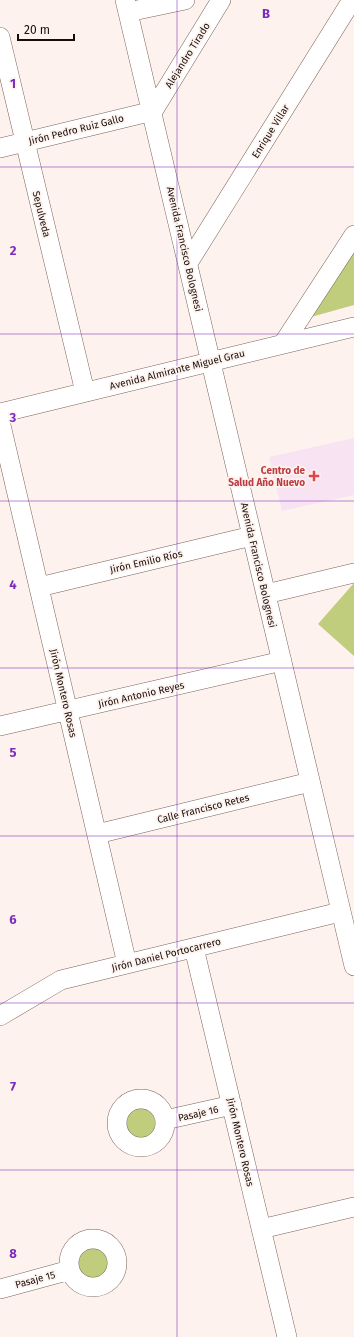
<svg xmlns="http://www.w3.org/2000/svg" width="354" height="1337" viewBox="0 0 354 1337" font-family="'Fira Sans',sans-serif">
<rect width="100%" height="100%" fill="#fdf2ed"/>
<!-- medical -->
<path fill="#f8e3f2" d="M354 438V495L282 511 269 457Z"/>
<!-- green -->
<path fill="#bfcd7d" d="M354 248V305L311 317Z
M354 583V656L318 624Z
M125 1123a15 15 0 1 1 30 0a15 15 0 1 1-30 0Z
M78 1263a15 15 0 1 1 30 0a15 15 0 1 1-30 0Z"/>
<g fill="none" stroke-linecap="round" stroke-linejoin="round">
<!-- minor casing -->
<g stroke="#7b6359" stroke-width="20">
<path id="minor" d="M125 0 354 966
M128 12 185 0
M0 37 85 392
M153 111 221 0
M0 148 153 111
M188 263 352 0
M283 344 354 235
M0 413 354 327
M0 421 127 964
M39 587 252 536
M266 594 354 573
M0 726 282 661
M97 834 310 782
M194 948 287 1337
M0 1016 61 980 340 912
M117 1123a24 24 0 1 1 48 0a24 24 0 1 1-48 0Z
M165 1120 232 1105
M261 1229 354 1207
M69 1263a24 24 0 1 1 48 0a24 24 0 1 1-48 0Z
M0 1289 70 1270"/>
</g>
<!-- minor -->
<use href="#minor" stroke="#fff" stroke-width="19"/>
</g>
<!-- grid -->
<path fill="none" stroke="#7b2cbf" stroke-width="1" stroke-opacity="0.55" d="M177 0V1337M0 167H354M0 334H354M0 501H354M0 668H354M0 836H354M0 1003H354M0 1170H354"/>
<!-- markers -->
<path fill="#e0444e" stroke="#fdf2ed" stroke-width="1.5" d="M312 470h4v4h4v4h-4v4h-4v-4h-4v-4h4z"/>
<g text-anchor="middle" stroke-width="3.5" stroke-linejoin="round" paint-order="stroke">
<!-- street labels -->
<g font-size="10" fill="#170e0a" stroke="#fdf2ed">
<text transform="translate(187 55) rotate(-58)" y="4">Alejandro Tirado</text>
<text transform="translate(76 129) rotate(-14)" y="4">Jirón Pedro Ruiz Gallo</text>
<text transform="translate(270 131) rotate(-58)" y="4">Enrique Villar</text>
<text transform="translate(42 214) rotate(76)" y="4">Sepulveda</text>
<text transform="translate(185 249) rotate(77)" y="4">Avenida Francisco Bolognesi</text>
<text transform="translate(177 369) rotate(-14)" y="4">Avenida Almirante Miguel Grau</text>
<text transform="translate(146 561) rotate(-13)" y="4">Jirón Emilio Ríos</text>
<text transform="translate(259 565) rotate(77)" y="4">Avenida Francisco Bolognesi</text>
<text transform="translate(64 693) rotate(77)" y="4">Jirón Montero Rosas</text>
<text transform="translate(141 694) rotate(-13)" y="4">Jirón Antonio Reyes</text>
<text transform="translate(203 808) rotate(-14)" y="4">Calle Francisco Retes</text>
<text transform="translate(166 954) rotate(-14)" y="4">Jirón Daniel Portocarrero</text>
<text transform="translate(198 1113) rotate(-13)" y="4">Pasaje 16</text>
<text transform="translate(241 1142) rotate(77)" y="4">Jirón Montero Rosas</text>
<text transform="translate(35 1279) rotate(-15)" y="4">Pasaje 15</text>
</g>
<!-- health labels -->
<g font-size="10" font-weight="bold" fill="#be3a42" stroke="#fdf2ed" text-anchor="end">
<text x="305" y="474">Centro de<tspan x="305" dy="12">Salud Año Nuevo</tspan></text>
</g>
</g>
<g font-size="13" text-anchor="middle" font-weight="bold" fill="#7b2cbf" stroke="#fdf2ed" stroke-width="3.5" stroke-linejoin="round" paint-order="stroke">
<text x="266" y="18">B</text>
<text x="13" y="88">1</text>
<text x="13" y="255">2</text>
<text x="13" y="422">3</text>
<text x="13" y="589">4</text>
<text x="13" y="757">5</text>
<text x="13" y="924">6</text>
<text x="13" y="1091">7</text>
<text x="13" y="1258">8</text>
</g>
<!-- scale -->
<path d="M18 34v6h56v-6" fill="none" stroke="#170e0a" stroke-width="2"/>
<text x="24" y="34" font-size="12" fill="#170e0a" stroke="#fdf2ed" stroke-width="3" paint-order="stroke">20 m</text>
</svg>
